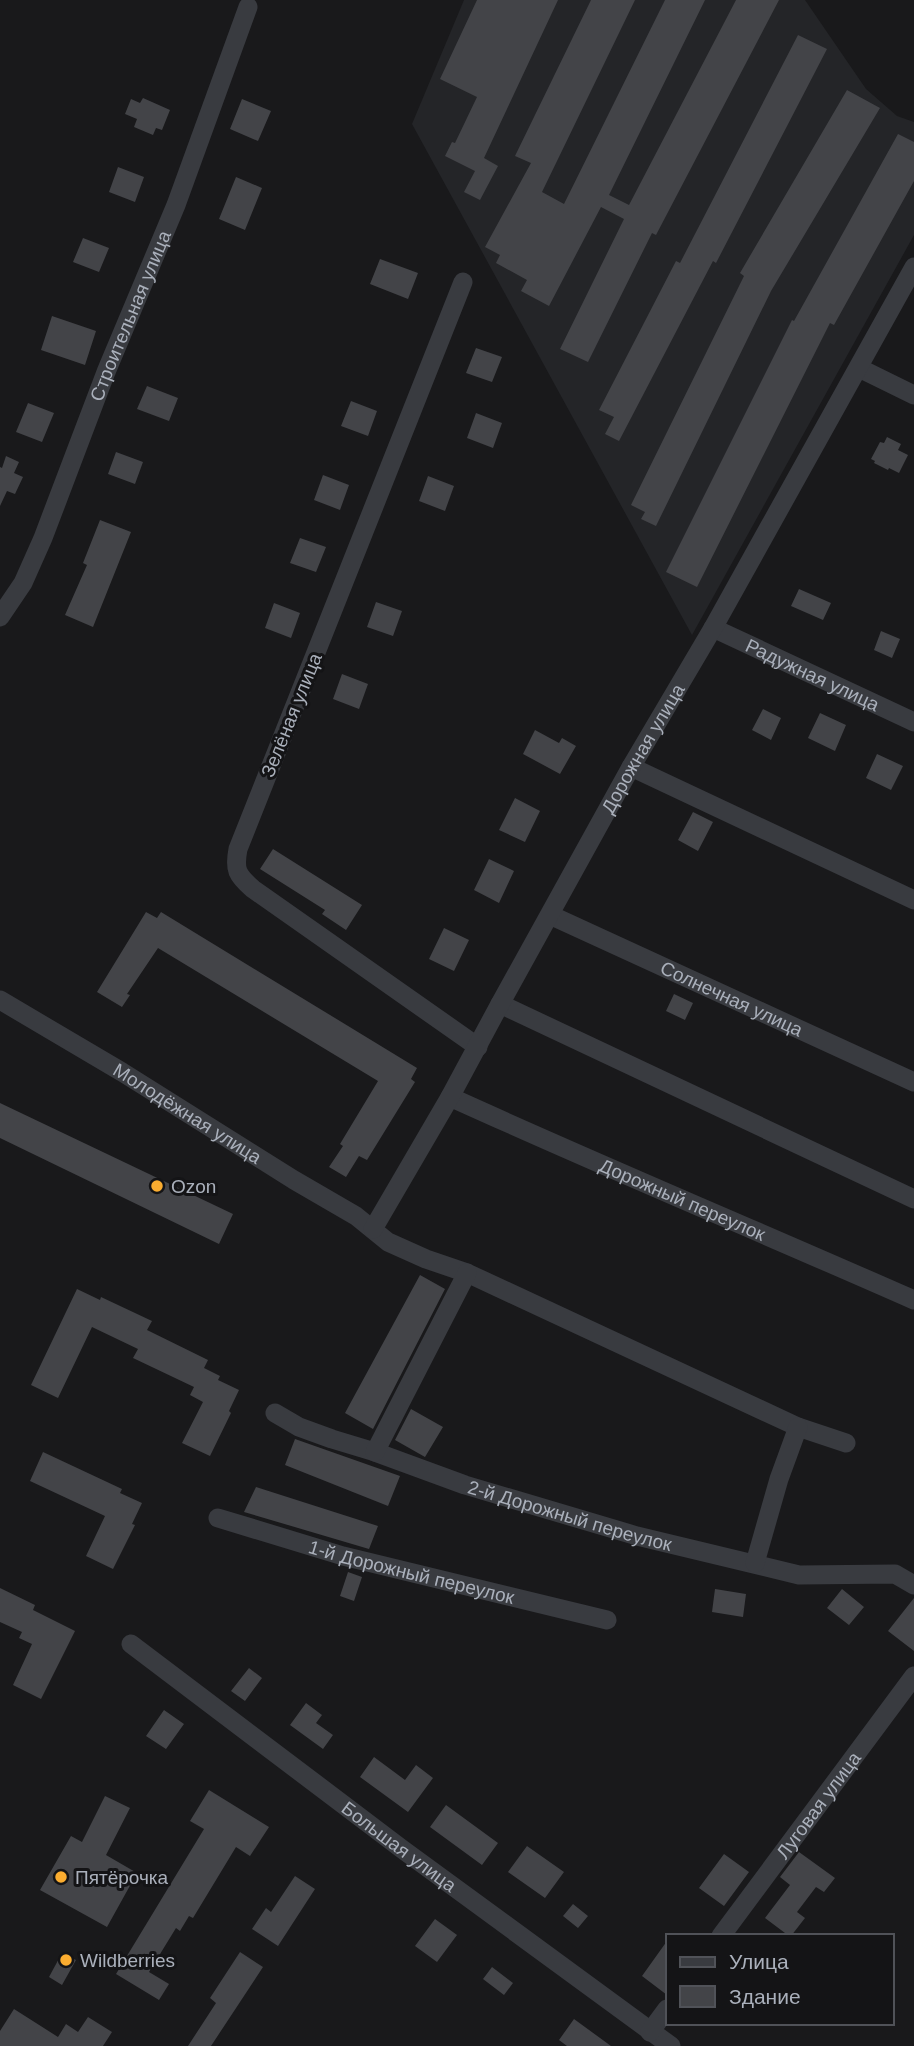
<svg xmlns="http://www.w3.org/2000/svg" width="914" height="2046" viewBox="0 0 914 2046" font-family="Helvetica,sans-serif">
<rect width="100%" height="100%" fill="#19191b"/>
<!-- built -->
<path fill="#242528" d="M464 0H805L866 89 897 116 914 122V235L692 635 412 124Z"/>
<!-- building -->
<path fill="#434448" d="M477 0H558L484 158 498 166 480 200 464 192 475 171 445 156 452 142 455 143 477 97 440 79Z
M591 0H635L542 192 564 204 665 0H705L609 195 629 205 736 0H779L656 235 652 233 588 362 560 349 624 219 601 207 549 306 521 291 527 280 496 263 500 255 485 247 531 163 515 156Z
M798 35 827 49 716 263 713 261 619 441 605 434 614 417 599 410 676 261 680 263Z
M847 90 880 108 771 291 656 526 641 519 645 512 631 505 744 276 740 273Z
M143 98 170 110 162 130 156 128 153 135 134 127 137 119 125 114 131 99 140 103Z
M242 99 271 111 258 141 230 129Z
M898 134 914 142V181L834 325 830 323 697 587 666 572 792 320 794 321Z
M118 167 144 177 135 202 109 192Z
M236 177 262 188 245 230 219 219Z
M83 238 109 248 99 272 73 262Z
M380 259 418 273 408 299 370 284Z
M52 316 96 331 85 365 41 350Z
M476 348 502 357 492 382 466 373Z
M147 386 178 398 169 421 137 409Z
M351 401 377 411 368 436 341 426Z
M28 403 54 413 42 442 16 432Z
M476 413 502 423 493 448 467 438Z
M887 437 901 444 898 450 908 455 899 473 889 468 888 470 874 463 875 461 871 459 880 442 884 443Z
M116 452 143 462 135 484 108 474Z
M6 456 19 462 14 473 23 477 15 494 7 491 0 506V467L2 468Z
M323 475 349 485 340 510 314 500Z
M428 476 454 486 445 511 419 501Z
M100 520 131 532 93 627 65 615 87 565 83 563Z
M300 538 326 547 316 572 290 563Z
M799 589 831 603 823 620 791 606Z
M376 602 402 611 393 636 367 627Z
M274 603 300 613 291 638 265 628Z
M881 631 900 639 892 658 874 650Z
M342 674 368 684 359 709 333 699Z
M763 709 781 718 771 740 752 730Z
M820 713 846 725 835 751 808 738Z
M535 730 559 743 562 738 576 746 560 774 523 754Z
M877 754 903 766 891 790 866 778Z
M515 798 540 811 525 842 499 830Z
M693 812 713 822 698 851 678 840Z
M273 849 362 905 346 930 322 914 325 910 260 869Z
M489 859 514 871 499 903 474 890Z
M146 912 157 918 161 912 417 1068 411 1079 415 1082 367 1160 359 1156 346 1177 329 1167 343 1146 340 1144 378 1081 158 948 127 994 130 995 122 1007 97 992Z
M444 928 469 940 454 971 429 959Z
M674 994 693 1003 685 1020 666 1011Z
M0 1103 233 1214 219 1244 0 1138Z
M420 1275 445 1289 373 1429 345 1413Z
M77 1289 100 1300 101 1297 152 1321 147 1330 208 1360 204 1368 220 1376 218 1380 239 1390 229 1411 231 1413 210 1456 182 1443 203 1402 190 1395 194 1387 133 1358 138 1349 92 1327 58 1398 31 1385Z
M411 1409 443 1427 425 1457 395 1440Z
M295 1439 400 1476 388 1506 285 1465Z
M43 1452 122 1489 120 1493 142 1503 132 1524 135 1525 113 1569 86 1556 105 1516 30 1481Z
M256 1487 378 1526 369 1549 244 1512Z
M348 1572 362 1577 354 1601 340 1596Z
M0 1588 35 1605 33 1610 75 1631 41 1699 13 1685 32 1644 19 1638 22 1632 0 1622Z
M715 1589 746 1594 743 1617 712 1612Z
M842 1589 864 1607 849 1625 827 1608Z
M914 1598V1651L888 1631Z
M249 1668 262 1678 245 1701 231 1691Z
M306 1703 322 1715 316 1723 333 1735 323 1749 290 1725Z
M164 1710 184 1724 166 1749 146 1736Z
M374 1757 405 1780 416 1765 433 1778 408 1812 360 1777Z
M209 1790 269 1827 250 1856 236 1847 193 1918 189 1916 180 1931 176 1928 149 1972 169 1984 159 2000 116 1974 204 1829 190 1821Z
M105 1796 130 1808 106 1855 137 1873 107 1927 40 1890 71 1836 82 1842Z
M446 1805 498 1843 482 1865 430 1827Z
M527 1846 564 1872 545 1898 508 1872Z
M799 1852 835 1878 824 1892 816 1887 797 1912 805 1918 791 1936H789L765 1918 790 1885 780 1877Z
M724 1854 749 1872 724 1906 699 1888Z
M295 1876 315 1889 278 1946 252 1929 266 1908 271 1912Z
M573 1904 588 1916 578 1928 563 1916Z
M435 1919 457 1935 437 1962 415 1946Z
M667 1941V1995L642 1976Z
M240 1952 263 1967 211 2046H188L216 2003 210 1998Z
M62 1953 76 1960 62 1985 49 1977Z
M492 1967 513 1983 504 1995 483 1979Z
M14 2009 58 2037 66 2024 78 2032 88 2017 112 2032 103 2046H0V2031Z
M574 2019 611 2046H567L559 2040Z"/>
<g fill="none" stroke-linecap="round" stroke-linejoin="round">
<!-- minor -->
<g stroke="#393b40" stroke-width="19">
<path d="M463 282 238 849C234 870 237 875 253 889L478 1047"/>
<path d="M859 368 914 395"/>
<path id="s1" d="M0 617 23 583 43 538 106 372 176 205 248 7"/>
<path id="s2" d="M713 628 914 722"/>
<path d="M631 767 914 900"/>
<path id="s3" d="M550 915 914 1082"/>
<path id="s4" d="M0 1000 122 1072 294 1180 356 1216 388 1242 426 1259 467 1273 798 1427 846 1443"/>
<path d="M500 1004 914 1199"/>
<path id="s5" d="M450 1097C604 1167 760 1232 914 1300"/>
<path id="s6" d="M373 1229 450 1097 500 1004 631 767 713 628 914 267"/>
<path id="s7" d="M275 1413 299 1427 332 1439 375 1452 465 1485 637 1536 799 1575 895 1574 914 1585"/>
<path d="M375 1452 467 1273"/>
<path id="s8" d="M218 1518 343 1556 607 1620"/>
<path d="M755 1563 779 1479 798 1427"/>
<path id="s9" d="M131 1644 402 1849 671 2046"/>
<path id="s10" d="M721 1936 914 1676"/>
<path d="M650 2032 667 2009"/>
</g>
</g>
<!-- markers -->
<g fill="#fbad30" stroke="#141416" stroke-width="2.5">
<circle cx="157" cy="1186" r="7"/>
<circle cx="61" cy="1877" r="7"/>
<circle cx="66" cy="1960" r="7"/>
</g>
<g text-anchor="middle" stroke-width="6" stroke-linejoin="round" paint-order="stroke">
<!-- street labels -->
<g font-size="19" fill="#aab0bb" stroke="#141416">
<text dy="7" stroke="none"><textPath href="#s1" startOffset="329">Строительная улица</textPath></text>
<text dy="7" stroke="none"><textPath href="#s2" startOffset="110">Радужная улица</textPath></text>
<text transform="translate(291 715) rotate(-68)" y="7">Зелёная улица</text>
<text dy="7" stroke="none"><textPath href="#s6" startOffset="551">Дорожная улица</textPath></text>
<text dy="7" stroke="none"><textPath href="#s3" startOffset="200">Солнечная улица</textPath></text>
<text dy="7" stroke="none"><textPath href="#s4" startOffset="219">Молодёжная улица</textPath></text>
<text dy="7" stroke="none"><textPath href="#s5" startOffset="254">Дорожный переулок</textPath></text>
<text dy="7" stroke="none"><textPath href="#s7" startOffset="313">2-й Дорожный переулок</textPath></text>
<text dy="7" stroke="none"><textPath href="#s8" startOffset="201">1-й Дорожный переулок</textPath></text>
<text dy="7" stroke="none"><textPath href="#s10" startOffset="163">Луговая улица</textPath></text>
<text dy="7" stroke="none"><textPath href="#s9" startOffset="336">Большая улица</textPath></text>
</g>
<!-- poi labels -->
<g font-size="19" fill="#aab0bb" stroke="#141416" text-anchor="start">
<text x="171" y="1193">Ozon</text>
<text x="75" y="1884">Пятёрочка</text>
<text x="80" y="1967">Wildberries</text>
</g>
</g>
<!-- legend -->
<rect x="666" y="1934" width="228" height="91" fill="#141416" stroke="#505258" stroke-width="2"/>
<rect x="680" y="1957" width="35" height="10" fill="#393b40" stroke="#505258" stroke-width="2"/>
<text x="729" y="1969" font-size="21" fill="#aab0bb">Улица</text>
<rect x="680" y="1986" width="35" height="21" fill="#434448" stroke="#505258" stroke-width="2"/>
<text x="729" y="2004" font-size="21" fill="#aab0bb">Здание</text>
</svg>
